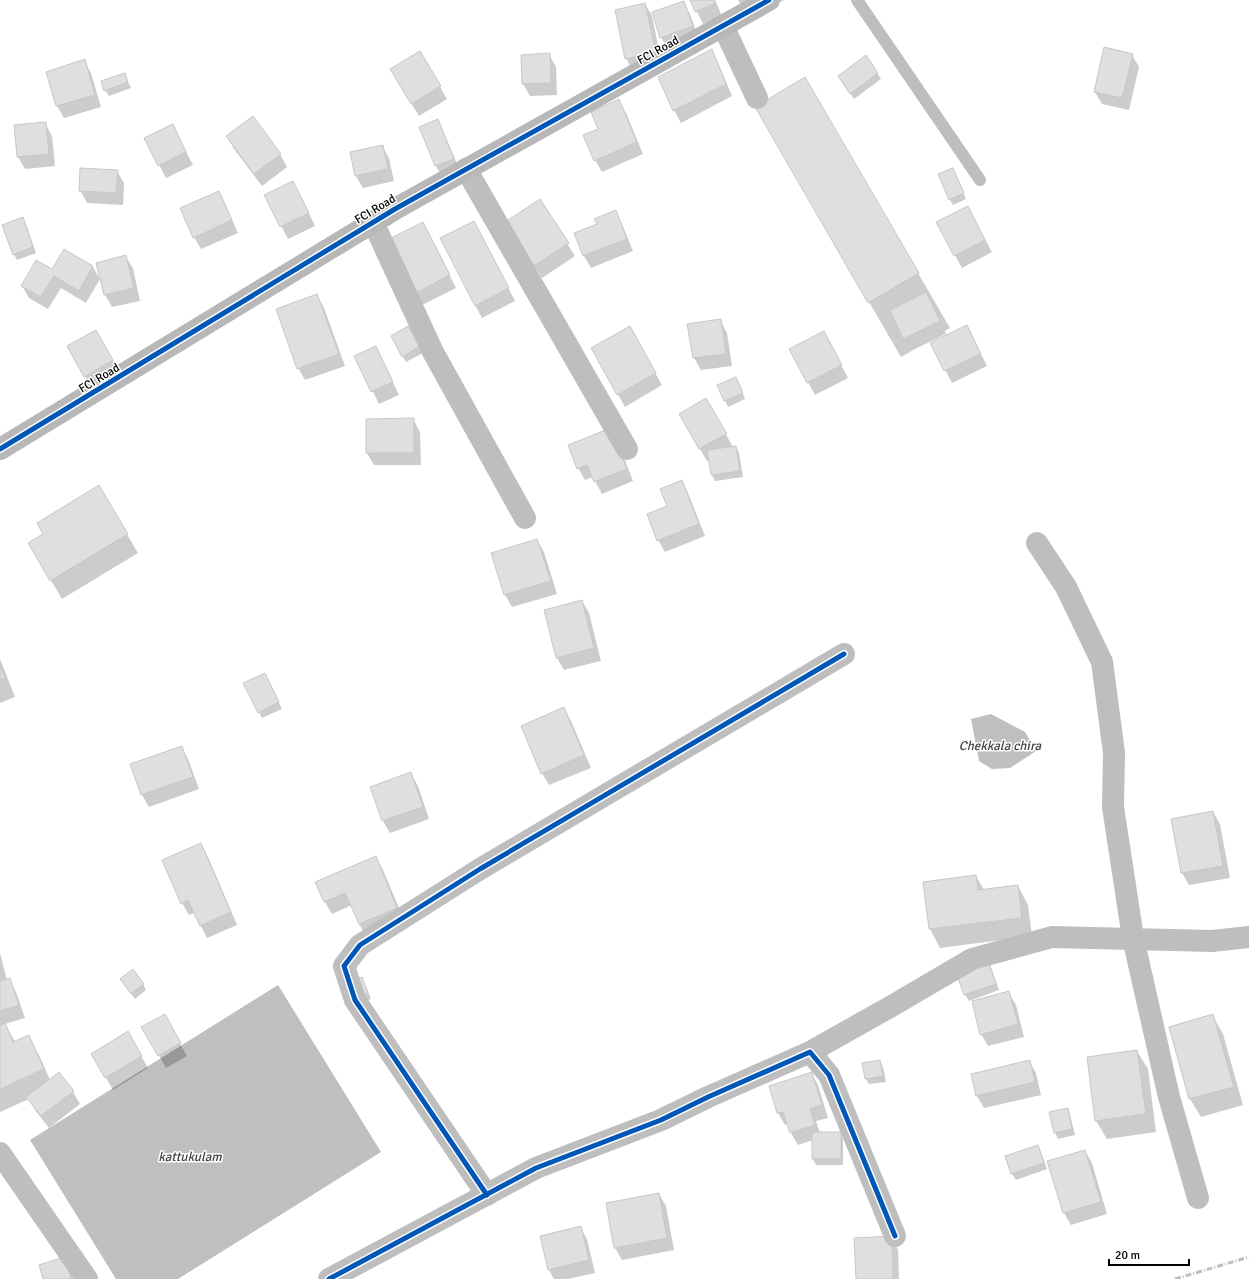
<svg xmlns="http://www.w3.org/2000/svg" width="1249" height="1279" viewBox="0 0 1249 1279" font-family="Signika,sans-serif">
<rect width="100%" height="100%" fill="#fff"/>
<!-- water -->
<path fill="#bfbfbf" d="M991 714 1025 732 1036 751 1010 768 992 769 979 761 971 719Z
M278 985 381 1152 178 1279H116L30 1140Z"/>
<!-- shadow -->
<path fill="#0003" d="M691 0H715L722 16 703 24Z
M738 0H784L750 21Z
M683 2 690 14 699 39 668 49 661 37Z
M645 4 652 16 662 64 633 71 626 58Z
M711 51 718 63 732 96 681 123 674 110Z
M420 52 447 99 419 116 398 82Z
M549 54 556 67 557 95 530 96 523 84 522 56Z
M1132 55 1139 67 1129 110 1102 104 1095 92Z
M84 61 91 73 101 107 64 118 57 106 47 72Z
M877 73 881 79 854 99 842 82Z
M124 74 131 88 109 96 105 90Z
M805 79 950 328 945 331 946 334 915 349 901 357 756 107Z
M618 101 626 113 643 154 602 172 595 160 599 129Z
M437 120 444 133 460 171 443 178 436 166 420 127Z
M45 123 52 136 55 166 25 169 18 157Z
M172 125 193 165 166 178 145 138Z
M227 136 280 154 287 167 262 186 234 149Z
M382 146 389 158 394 181 363 188 356 176 351 153Z
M117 171 124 183 123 205 87 203 80 190Z
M955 175 966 199 953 205 950 200Z
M218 192 225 204 238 233 201 249 194 237Z
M300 194 315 226 288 239 265 195Z
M540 201 575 256 542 278 513 234Z
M615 211 622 224 633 251 591 268 584 256 598 225Z
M22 218 26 224 36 253 17 260 14 254Z
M974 219 992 252 962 268 955 255Z
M423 223 456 288 422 305 415 293Z
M480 234 515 301 482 318 475 305Z
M65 250 93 267 100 279 86 303 61 288 48 309 29 298 22 286 52 271Z
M125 256 133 268 140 301 112 307 105 295 97 263Z
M317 295 324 308 345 366 305 380 298 368Z
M720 320 727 333 732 366 701 370 694 358Z
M967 326 987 366 952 383 931 343Z
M408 327 423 353 406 362 392 337Z
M629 327 662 385 625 407 592 348Z
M95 331 120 372 92 388 68 347Z
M830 344 848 378 815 395 790 349Z
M376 347 399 395 379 404 356 357Z
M739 384 745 399 728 407 719 386Z
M706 399 733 447H736L739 453 743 477 715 481 712 475 710 460 707 461 680 414Z
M413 419 420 432 421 465H374L367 453V420Z
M618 442 633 481 602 494 593 477 585 480 578 468Z
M681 481 688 493 705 536 665 552 658 540 668 506Z
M99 487 138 553 62 599 40 562 44 534Z
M537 540 544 552 557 594 512 607 505 595 492 554Z
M582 601 589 613 601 661 564 670 557 658 545 611Z
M0 659 15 697 0 703Z
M268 680 282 709 262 718 245 684Z
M564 709 571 721 591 768 549 785 542 773Z
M181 747 188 759 199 789 149 807 142 795 131 765Z
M411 774 418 786 429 819 390 833 383 821 371 788Z
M1213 812 1220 824 1230 878 1189 885 1182 873 1172 820Z
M201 845 208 857 237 925 207 938 194 913 189 915 182 903Z
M376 857 383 870 404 920 366 936 359 924 352 905 332 914 325 902Z
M976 876 984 890 1018 886 1028 905 1032 936 940 948 930 929 924 882Z
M0 953 7 980H9L16 992 25 1018 5 1024 15 1042 28 1037 39 1055 50 1080 73 1092 80 1104 49 1128 35 1110 29 1099 0 1112Z
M989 964 992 970 999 990 969 1001 965 995 958 975Z
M362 978 371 999 360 1003Z
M121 980 143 984 146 990 135 999Z
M1009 993 1016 1005 1024 1037 988 1046 981 1034Z
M1213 1016 1223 1034 1243 1105 1201 1117 1190 1099 1171 1028Z
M143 1027 171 1028 187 1056 166 1068Z
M128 1033 148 1068 113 1090 92 1054Z
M1137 1051 1148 1069 1156 1132 1107 1139 1096 1121Z
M880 1061 883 1067 886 1082 869 1084 866 1079Z
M1029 1061 1036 1073 1041 1095 984 1108 977 1096 972 1075Z
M811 1073 818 1085 828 1118 816 1121 820 1133H840L843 1138V1165H816L813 1159V1140L798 1145 791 1133 788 1124 785 1125 778 1113 770 1086Z
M1067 1109 1070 1115 1075 1135 1058 1139 1055 1133Z
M1038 1146 1041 1152 1047 1169 1016 1180 1012 1174 1006 1157Z
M1085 1151 1092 1163 1107 1214 1071 1225 1064 1213 1048 1162Z
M659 1194 666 1206 674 1250 622 1260 615 1248Z
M580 1227 587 1239 595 1273 568 1279H554L549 1270 541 1236Z
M891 1237 898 1250 899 1279H857Z
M71 1270 73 1279H44Z"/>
<!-- building -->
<path fill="#dfdfdf" stroke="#c7c7c7" d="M690 0H714L716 3 695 12Z
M684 1 693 26 660 38 652 12Z
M645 3 656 52 625 59 615 10Z
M1104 47 1133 54 1122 98 1094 92Z
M712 49 726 84 673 111 658 77Z
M420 51 441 86 411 104 390 69Z
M550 53 551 83 522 84 521 55Z
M866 55 878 73 850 94 838 76Z
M85 59 95 95 56 106 46 72Z
M125 73 128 82 104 91 101 81Z
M805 77 919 273 868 303 755 107Z
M619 99 637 142 594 161 583 135 598 129 591 112Z
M253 116 281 154 254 174 226 136Z
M438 119 454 159 435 166 419 127Z
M46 122 49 154 17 157 14 125Z
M173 124 186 152 158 166 144 138Z
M383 145 388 169 355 176 350 152Z
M80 168 118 170 116 193 79 191Z
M953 168 964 193 949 200 938 174Z
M293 181 309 213 280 227 264 195Z
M219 191 232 220 193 238 180 208Z
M540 199 569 243 534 266 505 222Z
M968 206 985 240 954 256 936 222Z
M616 210 627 239 583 256 574 233 597 224 594 219Z
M23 217 33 247 13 255 2 225Z
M474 221 509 288 475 306 440 238Z
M423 222 450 275 414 294 387 240Z
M64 249 93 266 79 291 54 276 41 297 21 286 36 260 52 269Z
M126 255 134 288 104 295 96 263Z
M926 292 940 321 903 339 890 310Z
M317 294 339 354 297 369 276 309Z
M721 319 726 354 693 358 687 324Z
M967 325 981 354 944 371 930 343Z
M408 326 420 346 402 357 391 336Z
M630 326 656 373 617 395 591 348Z
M96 330 113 360 84 377 67 346Z
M824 331 842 365 807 383 789 349Z
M376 346 393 382 371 392 354 356Z
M736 377 743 393 724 401 717 385Z
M706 398 727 434 699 449 679 414Z
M414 418V453H366V419Z
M611 428 627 469 594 482 587 465 577 469 568 445Z
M736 446 740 471 711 475 707 450Z
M682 480 699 524 657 541 647 514 667 506 660 489Z
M99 485 128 534 50 581 28 543 43 534 37 523Z
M537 539 551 581 504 595 491 553Z
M582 600 594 648 556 658 544 610Z
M0 665 5 678 0 680Z
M265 673 279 702 258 713 243 683Z
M564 707 584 755 541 774 521 726Z
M182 746 193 777 141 795 130 764Z
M411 772 423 807 382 821 370 787Z
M1213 811 1223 866 1181 873 1171 819Z
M201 843 231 912 200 926 188 900 181 904 162 860Z
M376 856 397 908 359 924 345 893 324 902 315 882Z
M976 875 978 890 1018 885 1022 918 929 929 923 882Z
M989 963 996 984 964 995 957 975Z
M133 969 144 984 131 994 120 979Z
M362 977 368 993 356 998 350 981Z
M10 978 19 1005 0 1011V981Z
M1009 991 1018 1024 980 1035 972 1001Z
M165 1014 181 1043 158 1056 141 1027Z
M1213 1014 1234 1087 1189 1099 1169 1027Z
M5 1023 13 1042 29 1035 44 1069 0 1089V1026Z
M128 1031 142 1056 105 1078 91 1054Z
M1137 1050 1146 1114 1095 1121 1087 1057Z
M880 1060 883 1076 865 1079 862 1063Z
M1030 1060 1035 1082 976 1096 971 1074Z
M59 1072 74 1091 41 1116 26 1097Z
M812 1072 822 1105 810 1109 815 1125 790 1133 783 1112 777 1113 769 1086Z
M1068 1108 1072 1129 1054 1133 1049 1112Z
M812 1132H841V1159H812Z
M1038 1145 1044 1163 1011 1174 1005 1156Z
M1085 1150 1101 1202 1063 1213 1047 1161Z
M659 1193 667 1238 614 1248 606 1203Z
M581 1226 589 1260 548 1270 540 1236Z
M892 1236 893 1279H856L854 1238Z
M64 1257 71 1279H43L39 1265Z"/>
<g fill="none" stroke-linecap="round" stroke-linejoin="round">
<!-- lane -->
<path stroke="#bebebe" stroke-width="12" d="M857 0 980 180"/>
<!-- street -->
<path stroke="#bebebe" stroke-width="22" d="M723 26 757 98
M466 169 627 449
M373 222 433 352 525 518
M1037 543 1066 587 1102 662 1114 753 1113 807 1133 938 1169 1097 1198 1198
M810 1052 890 1007 972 959 1052 937 1212 941 1249 937
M0 1153 87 1279
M487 1195 355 1000 344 966 360 945 480 869 844 654
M329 1279 536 1168 661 1120 708 1097 810 1052 829 1075 895 1236"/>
<!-- secondary -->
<path stroke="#b8b8b8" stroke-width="22" d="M0 449 395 209 769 0"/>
<!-- rail -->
<path stroke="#bebebe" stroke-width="3" stroke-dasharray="6 2 1 2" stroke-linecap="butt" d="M1175 1279 1249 1257"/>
<!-- cycleway casing -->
<g stroke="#fff" stroke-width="8">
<path id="cycleway" d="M0 449 395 209 769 0
M487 1195 355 1000 344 966 360 945 480 869 844 654
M329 1279 536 1168 661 1120 708 1097 810 1052 829 1075 895 1236"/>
</g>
<!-- cycleway -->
<use href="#cycleway" stroke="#0057b8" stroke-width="5"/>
</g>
<g text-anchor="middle" stroke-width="3" stroke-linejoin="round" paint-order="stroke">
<!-- street labels -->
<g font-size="12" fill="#000" stroke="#fff">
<text transform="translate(658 50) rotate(-29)" y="4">FCI Road</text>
<text transform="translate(375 209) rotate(-31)" y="4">FCI Road</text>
<text transform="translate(99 378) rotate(-31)" y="4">FCI Road</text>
</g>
<!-- water labels -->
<g font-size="13" font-style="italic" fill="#444" stroke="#fff">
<text x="1000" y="750">Chekkala chira</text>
<text x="190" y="1161">kattukulam</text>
</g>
</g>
<!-- scale -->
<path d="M1109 1259v6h80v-6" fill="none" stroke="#000000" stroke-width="2"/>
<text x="1115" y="1259" font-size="12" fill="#000000" stroke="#ffffff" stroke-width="3" paint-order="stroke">20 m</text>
</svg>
